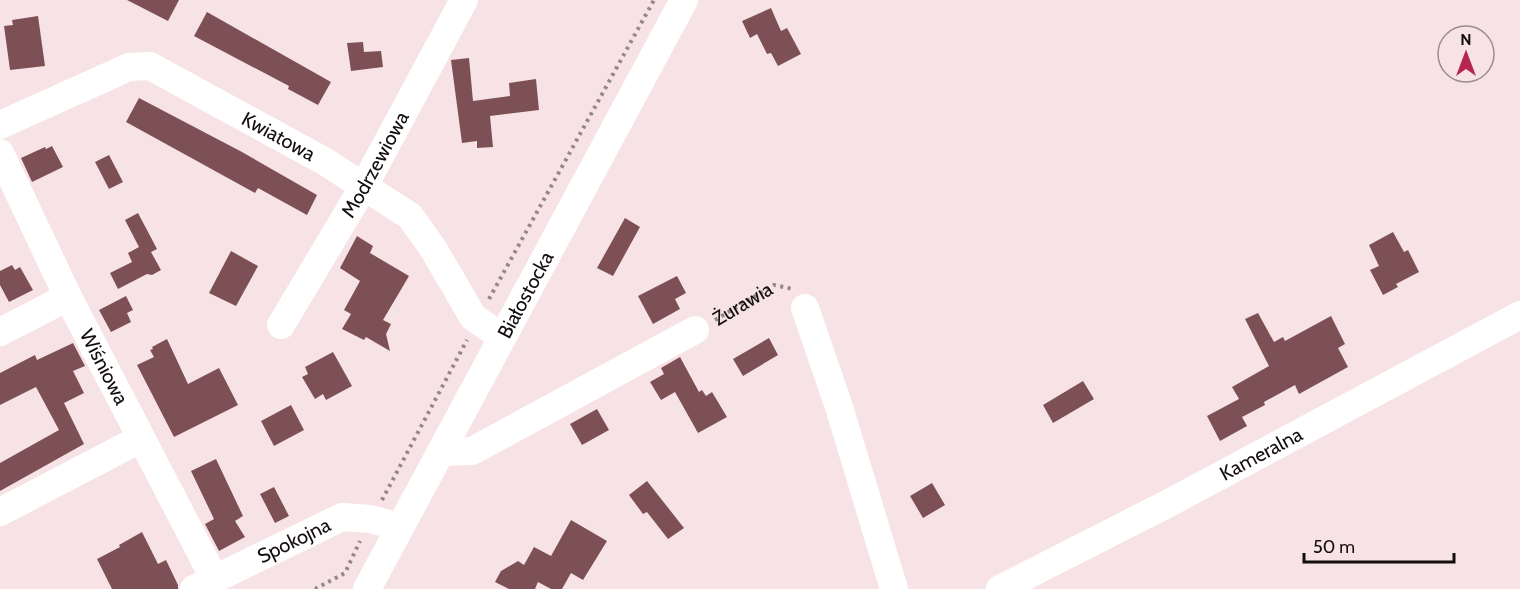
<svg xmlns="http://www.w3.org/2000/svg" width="1520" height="589" viewBox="0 0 1520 589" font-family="Cabin,sans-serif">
<rect width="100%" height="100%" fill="#f7e3e5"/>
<!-- building -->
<path fill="#7d5056" d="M127 0H179L168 21Z
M771 8 781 31 787 28 801 54 778 66 771 53 767 54 757 34 750 38 742 21Z
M207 12 331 82 318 105 288 89 289 86 194 36Z
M38 16 45 66 10 70 4 26 13 25 12 20Z
M363 42 364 52 381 51 383 67 351 71 347 43Z
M469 58 473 101 510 96 509 83 536 79 539 110 490 116 493 147 477 148V141L462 143 451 60Z
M139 98 242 152 317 195 307 215 258 188 255 193 126 122Z
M52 146 63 167 32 182 21 158 45 147 46 149Z
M109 155 123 182 109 189 95 162Z
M138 213 157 249 151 252 161 270 152 275 147 274 118 289 110 273 132 262 128 253 139 247 125 220Z
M625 218 640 227 613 276 597 268Z
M1393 232 1404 252 1408 250 1419 272 1396 284 1398 287 1383 295 1370 270 1379 266 1369 245Z
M357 236 373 246 370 253 409 276 383 320 391 324 386 334 390 351 366 337 364 340 342 329 351 314 344 310 360 281 340 268Z
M231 251 258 266 236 306 209 293Z
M12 265 15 270 20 267 33 290 9 302 0 285V271Z
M677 276 686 293 675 299 680 309 653 324 638 296Z
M126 296 133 310 127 313 131 322 111 332 99 310Z
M1258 313 1274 342 1283 337 1285 341 1331 316 1345 344 1338 348 1348 367 1299 394 1295 385 1264 402 1265 405 1242 417 1247 426 1220 441 1207 416 1239 399 1232 387 1269 366 1245 319Z
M769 338 778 355 743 376 733 359Z
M167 339 188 384 219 368 238 405 174 437 137 365 154 357 150 350 153 349 152 347Z
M73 343 85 366 73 371 84 393 64 403 84 444 0 491V463L59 430 36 387 0 405V373L35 355 37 360Z
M333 352 352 386 326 400 323 394 315 399 302 377 308 374 305 367Z
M680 357 699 392 702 390 706 396 712 392 727 417 698 433 675 392 661 400 650 382 664 374 661 368Z
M1083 381 1094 399 1053 423 1043 405Z
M291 405 304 430 274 446 261 421Z
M597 409 609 430 582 445 570 424Z
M216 459 243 516 235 521 245 537 219 551 205 524 214 519 191 471Z
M647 481 684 528 668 539 647 512 643 514 629 495Z
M932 483 945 505 923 518 910 496Z
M274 487 289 516 275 523 260 494Z
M571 520 607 541 583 580 571 573 562 589H551L538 582 535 589H509L495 582 501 571 518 561 524 565 534 547 551 556Z
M142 532 158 564 166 560 178 585V589H112L97 559 120 547 119 545Z"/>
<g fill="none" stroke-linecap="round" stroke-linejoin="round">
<!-- path -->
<g stroke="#958788" stroke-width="4" stroke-dasharray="3 4.5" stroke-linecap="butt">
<path d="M489 299 654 0"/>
<path id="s1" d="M715 320 774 285 793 289"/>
<path d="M382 500 467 340"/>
<path d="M315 589 345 573 360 541"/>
</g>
<!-- minor -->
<g stroke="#fff" stroke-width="28">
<path id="s2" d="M0 125 129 67 150 66 324 161 410 216 434 250 473 317 502 337"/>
<path id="s3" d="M0 153 68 297 214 578"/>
<path d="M805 308 839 407 894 589"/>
<path id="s4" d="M281 325 364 186 464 0"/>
<path d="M0 332 68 297"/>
<path d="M441 452 472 451 695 330"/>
<path d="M0 512 140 439"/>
<path id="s5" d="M194 589 342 517 370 519 400 527"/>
<path id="s6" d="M367 589 684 0"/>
<path id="s7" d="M1000 589 1169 503 1520 315"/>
</g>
</g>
<g text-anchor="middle" stroke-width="6" stroke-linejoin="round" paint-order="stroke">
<!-- street labels -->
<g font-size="20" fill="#140e0e" stroke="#f7e3e5">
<text dy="7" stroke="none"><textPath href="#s2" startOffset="309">Kwiatowa</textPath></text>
<text dy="7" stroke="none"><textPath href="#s4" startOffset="186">Modrzewiowa</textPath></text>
<text dy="7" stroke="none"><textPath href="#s6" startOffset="334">Białostocka</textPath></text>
<text dy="7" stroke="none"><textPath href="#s1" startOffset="32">Żurawia</textPath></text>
<text dy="7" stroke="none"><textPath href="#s3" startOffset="238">Wiśniowa</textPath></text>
<text dy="7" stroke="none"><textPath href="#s7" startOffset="294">Kameralna</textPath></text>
<text dy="7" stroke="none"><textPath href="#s5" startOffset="111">Spokojna</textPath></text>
</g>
</g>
<!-- north arrow -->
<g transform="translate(1466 54)"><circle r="28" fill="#f7e3e5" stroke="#9c8e8f" stroke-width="1.5"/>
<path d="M0-4.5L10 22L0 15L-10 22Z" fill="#b6254e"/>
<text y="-9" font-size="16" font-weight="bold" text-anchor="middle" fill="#140e0e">N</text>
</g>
<!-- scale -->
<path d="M1304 553v9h150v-9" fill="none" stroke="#140e0e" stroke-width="3"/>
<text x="1313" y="553" font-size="18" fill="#140e0e" stroke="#f7e3e5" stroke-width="4.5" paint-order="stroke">50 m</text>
</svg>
